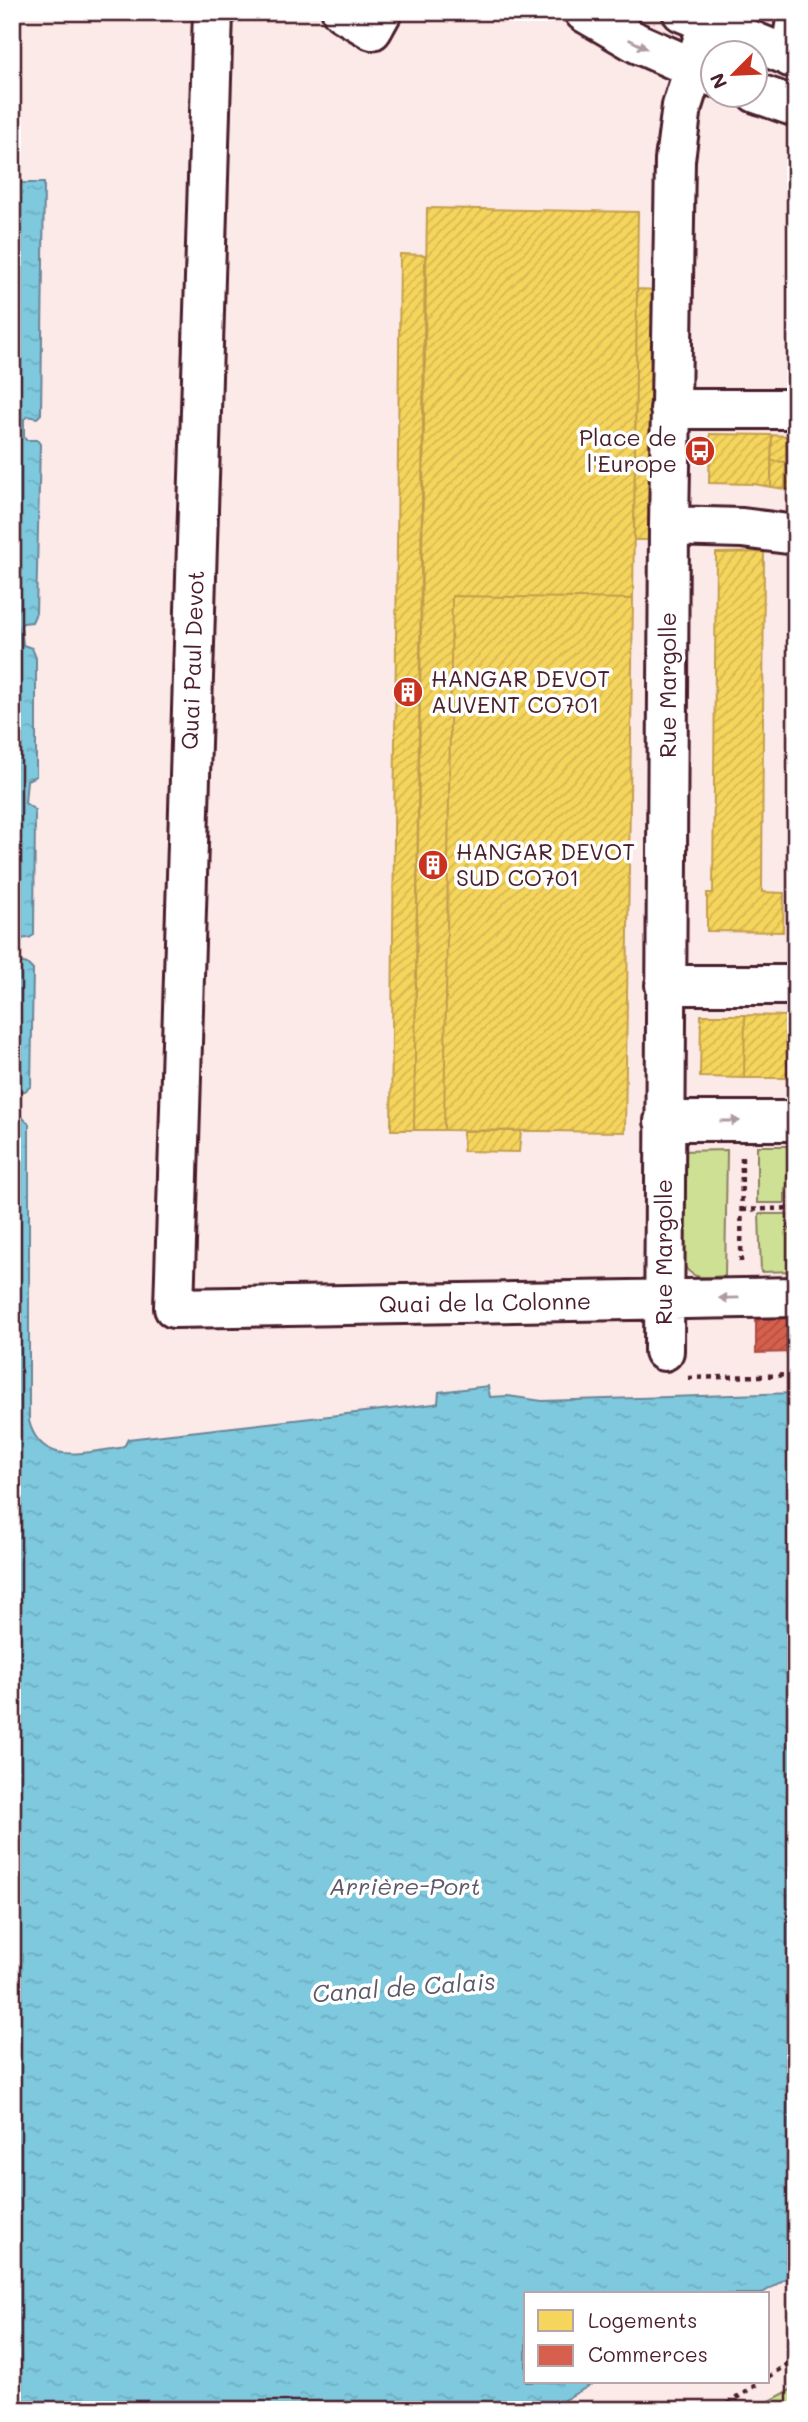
<svg xmlns="http://www.w3.org/2000/svg" width="808" height="2422" viewBox="0 0 808 2422" font-family="Mali,sans-serif">
<defs>
<pattern id="water-ripples" width="26" height="14" patternUnits="userSpaceOnUse" patternTransform="scale(1.75)"><rect width="26" height="14" fill="#7ec9de"/><path d="M2 4q2-2 4 0t4 0M15 11q2-2 4 0t4 0" fill="none" stroke="#6eacbf"/></pattern>
<pattern id="homes-hatch" width="6" height="6" patternUnits="userSpaceOnUse" patternTransform="scale(1.75)"><rect width="6" height="6" fill="#f6d55c"/><path d="M-1 1l2-2M0 6l6-6M5 7l2-2" fill="none" stroke="#d4b650"/></pattern>
<pattern id="shops-hatch" width="6" height="6" patternUnits="userSpaceOnUse" patternTransform="scale(1.75)"><rect width="6" height="6" fill="#d6604d"/><path d="M-1 1l2-2M0 6l6-6M5 7l2-2" fill="none" stroke="#b04f40"/></pattern>
</defs>
<rect width="100%" height="100%" fill="#fceae9"/>
<filter id="ink" filterUnits="userSpaceOnUse"><feTurbulence type="fractalNoise" baseFrequency=".0143" numOctaves="2"/><feDisplacementMap in="SourceGraphic" scale="14" xChannelSelector="R" yChannelSelector="G"/><feConvolveMatrix kernelMatrix="1 2 1 2 8 2 1 2 1" color-interpolation-filters="sRGB"/></filter>
<g filter="url(#ink)">
<!-- grass -->
<path fill="#cee094" stroke="#8c8060" stroke-width="2" d="M757 1146H796V1187L785 1188V1203H757Z
M727 1150 725 1276C705 1277 694 1282 682 1263L680 1151Z
M759 1214H787V1229H796V1271L761 1272Z
M796 2387V2410H753Z"/>
<!-- water -->
<path fill="url(#water-ripples)" stroke="#698596" stroke-width="2" d="M12 183H44L41 414 37 418 28 416 24 419V437L26 440H37L40 444 36 613 32 622 23 623 21 625 23 645 32 648 36 658V776L27 780 25 803 35 810 34 935 29 938 18 939 17 961 27 964 33 970 31 1086 25 1091H14L13 1116 23 1118 29 1124V1421C41 1467 84 1452 120 1448L125 1445 128 1439 434 1404 438 1403 439 1392 488 1386 490 1397 508 1396 542 1401 796 1393V2272L761 2294H526V2382H596L546 2410H12Z"/>
<!-- homes -->
<path fill="url(#homes-hatch)" stroke="#c29e4d" stroke-width="2" d="M427 208 638 212 633 599 452 596 444 1130H414Z
M400 254 425 255 414 1130H391Z
M637 289 658 290 654 540H634Z
M710 434 772 435 771 487 754 484 709 483Z
M772 435 786 436V462L771 461Z
M786 436H796V462H786Z
M771 461 786 462 785 489 771 487Z
M786 462H796V491L785 489Z
M764 552 762 892 784 893 783 932 707 931V893H713L716 553Z
M452 596 633 599 625 1132 444 1130Z
M701 1015H745L744 1078 700 1077Z
M745 1015 788 1016V1078H744Z
M463 1131H521L519 1152 463 1151Z"/>
<!-- shops -->
<path fill="url(#shops-hatch)" stroke="#ac4c43" stroke-width="2" d="M788 1016H796V1079L788 1078Z
M796 1310V1352L756 1353V1311Z"/>
<g fill="none" stroke-linecap="round" stroke-linejoin="round">
<!-- minor casing -->
<g stroke="#4a1f2b" stroke-width="44">
<path id="minor" d="M213 12 174 1308 796 1297
M342 12 372 30 382 12
M584 12 637 43 714 77
M682 12 796 59
M790 57 796 20
M756 93 796 107
M670 409H796
M669 526 742 528 796 535
M665 985H796
M664 1121H796
M664 1351 669 526 675 160 682 106 708 24"/>
</g>
<!-- path -->
<path stroke="#4a1f2b" stroke-width="4.5" stroke-dasharray="5 5" stroke-linecap="butt" d="M796 1191H794V1221L796 1222
M742 1210 793 1208
M741 1262 742 1156
M688 1378 796 1375
M768 2377 796 2358
M719 2410 760 2382"/>
<!-- minor -->
<use href="#minor" stroke="#fff" stroke-width="38"/>
</g>
<!-- one-way arrows -->
<defs><path id="oneway-solid" d="M-6-.8H1V-3.2L6.5 0L1 3.2V.8H-6Z" transform="scale(1.75)"/></defs>
<g fill="#ae9aa0">
<use href="#oneway-solid" transform="translate(638 44) rotate(27)"/>
<use href="#oneway-solid" transform="translate(730 1121)"/>
<use href="#oneway-solid" transform="translate(729 1298) rotate(179)"/>
</g>
</g>
<!-- icons -->
<defs>
<g id="bus-disc" transform="scale(1.575)"><circle r="9.5" fill="#c8321e" stroke="#fff"/><path d="M-5-6H5V4H4V6H2V4H-2V6H-4V4H-5ZM-3.5-4V0h7V-4ZM-3.5 1.2v1.5H-2V1.2ZM2 1.2v1.5H3.5V1.2Z" fill="#fff"/></g>
<g id="building-disc" transform="scale(1.575)"><circle r="9.5" fill="#c8321e" stroke="#fff"/><path d="M-4-6H4V6H1V3H-1V6H-4ZM-2.5-4.3h1.7v1.8h-1.7ZM.8-4.3h1.7v1.8H.8ZM-2.5-1h1.7V.8h-1.7ZM.8-1h1.7V.8H.8Z" fill="#fff"/></g>
</defs>
<g fill-rule="evenodd">
<use href="#bus-disc" x="700" y="451"/>
<use href="#building-disc" x="408" y="692"/>
<use href="#building-disc" x="433" y="865"/>
</g>
<g text-anchor="middle" stroke-width="7" stroke-linejoin="round" paint-order="stroke">
<!-- poi labels -->
<g font-size="23" fill="#4a1f2b" stroke="#fff" text-anchor="start">
<text x="677" y="446" text-anchor="end">Place de<tspan x="677" dy="26">l'Europe</tspan></text>
<text x="431" y="687">HANGAR DEVOT<tspan x="431" dy="26">AUVENT CO701</tspan></text>
<text x="456" y="860">HANGAR DEVOT<tspan x="456" dy="26">SUD CO701</tspan></text>
</g>
<!-- street labels -->
<g font-size="23" fill="#4a1f2b" stroke="#fff">
<text transform="translate(193 660) rotate(-88)" y="8">Quai Paul Devot</text>
<text transform="translate(668 685) rotate(-90)" y="8">Rue Margolle</text>
<text transform="translate(664 1252) rotate(-90)" y="8">Rue Margolle</text>
<text transform="translate(485 1303) rotate(-1)" y="8">Quai de la Colonne</text>
</g>
<!-- water labels -->
<g font-size="24" font-style="italic" fill="#5c5a6a" stroke="#fff">
<text x="405" y="1895">Arrière-Port</text>
<text transform="translate(404 1988) rotate(-4)" y="8">Canal de Calais</text>
</g>
</g>
<!-- margin -->
<rect width="808" height="2422" fill="none" stroke="#fff" stroke-width="42"/>
<rect x="21" y="21" width="766" height="2380" fill="none" stroke="#4a1f2b" stroke-width="2.5" filter="url(#ink)"/>
<!-- legend -->
<rect x="524" y="2292" width="245" height="91" fill="#ffffff" stroke="#b7a5aa" stroke-width="2"/>
<rect x="538" y="2310" width="35" height="21" fill="#f6d55c" stroke="#b7a5aa" stroke-width="2"/>
<text x="588" y="2328" font-size="21" fill="#4a1f2b">Logements</text>
<rect x="538" y="2345" width="35" height="21" fill="#d6604d" stroke="#b7a5aa" stroke-width="2"/>
<text x="588" y="2362" font-size="21" fill="#4a1f2b">Commerces</text>
<!-- north arrow -->
<g transform="translate(734 74) rotate(246)"><circle r="33" fill="#ffffff" stroke="#b7a5aa" stroke-width="2"/>
<path d="M0-5L12 26L0 18L-12 26Z" fill="#c8321e"/>
<text y="-10" font-size="19" font-weight="bold" text-anchor="middle" fill="#4a1f2b">N</text>
</g>
</svg>
